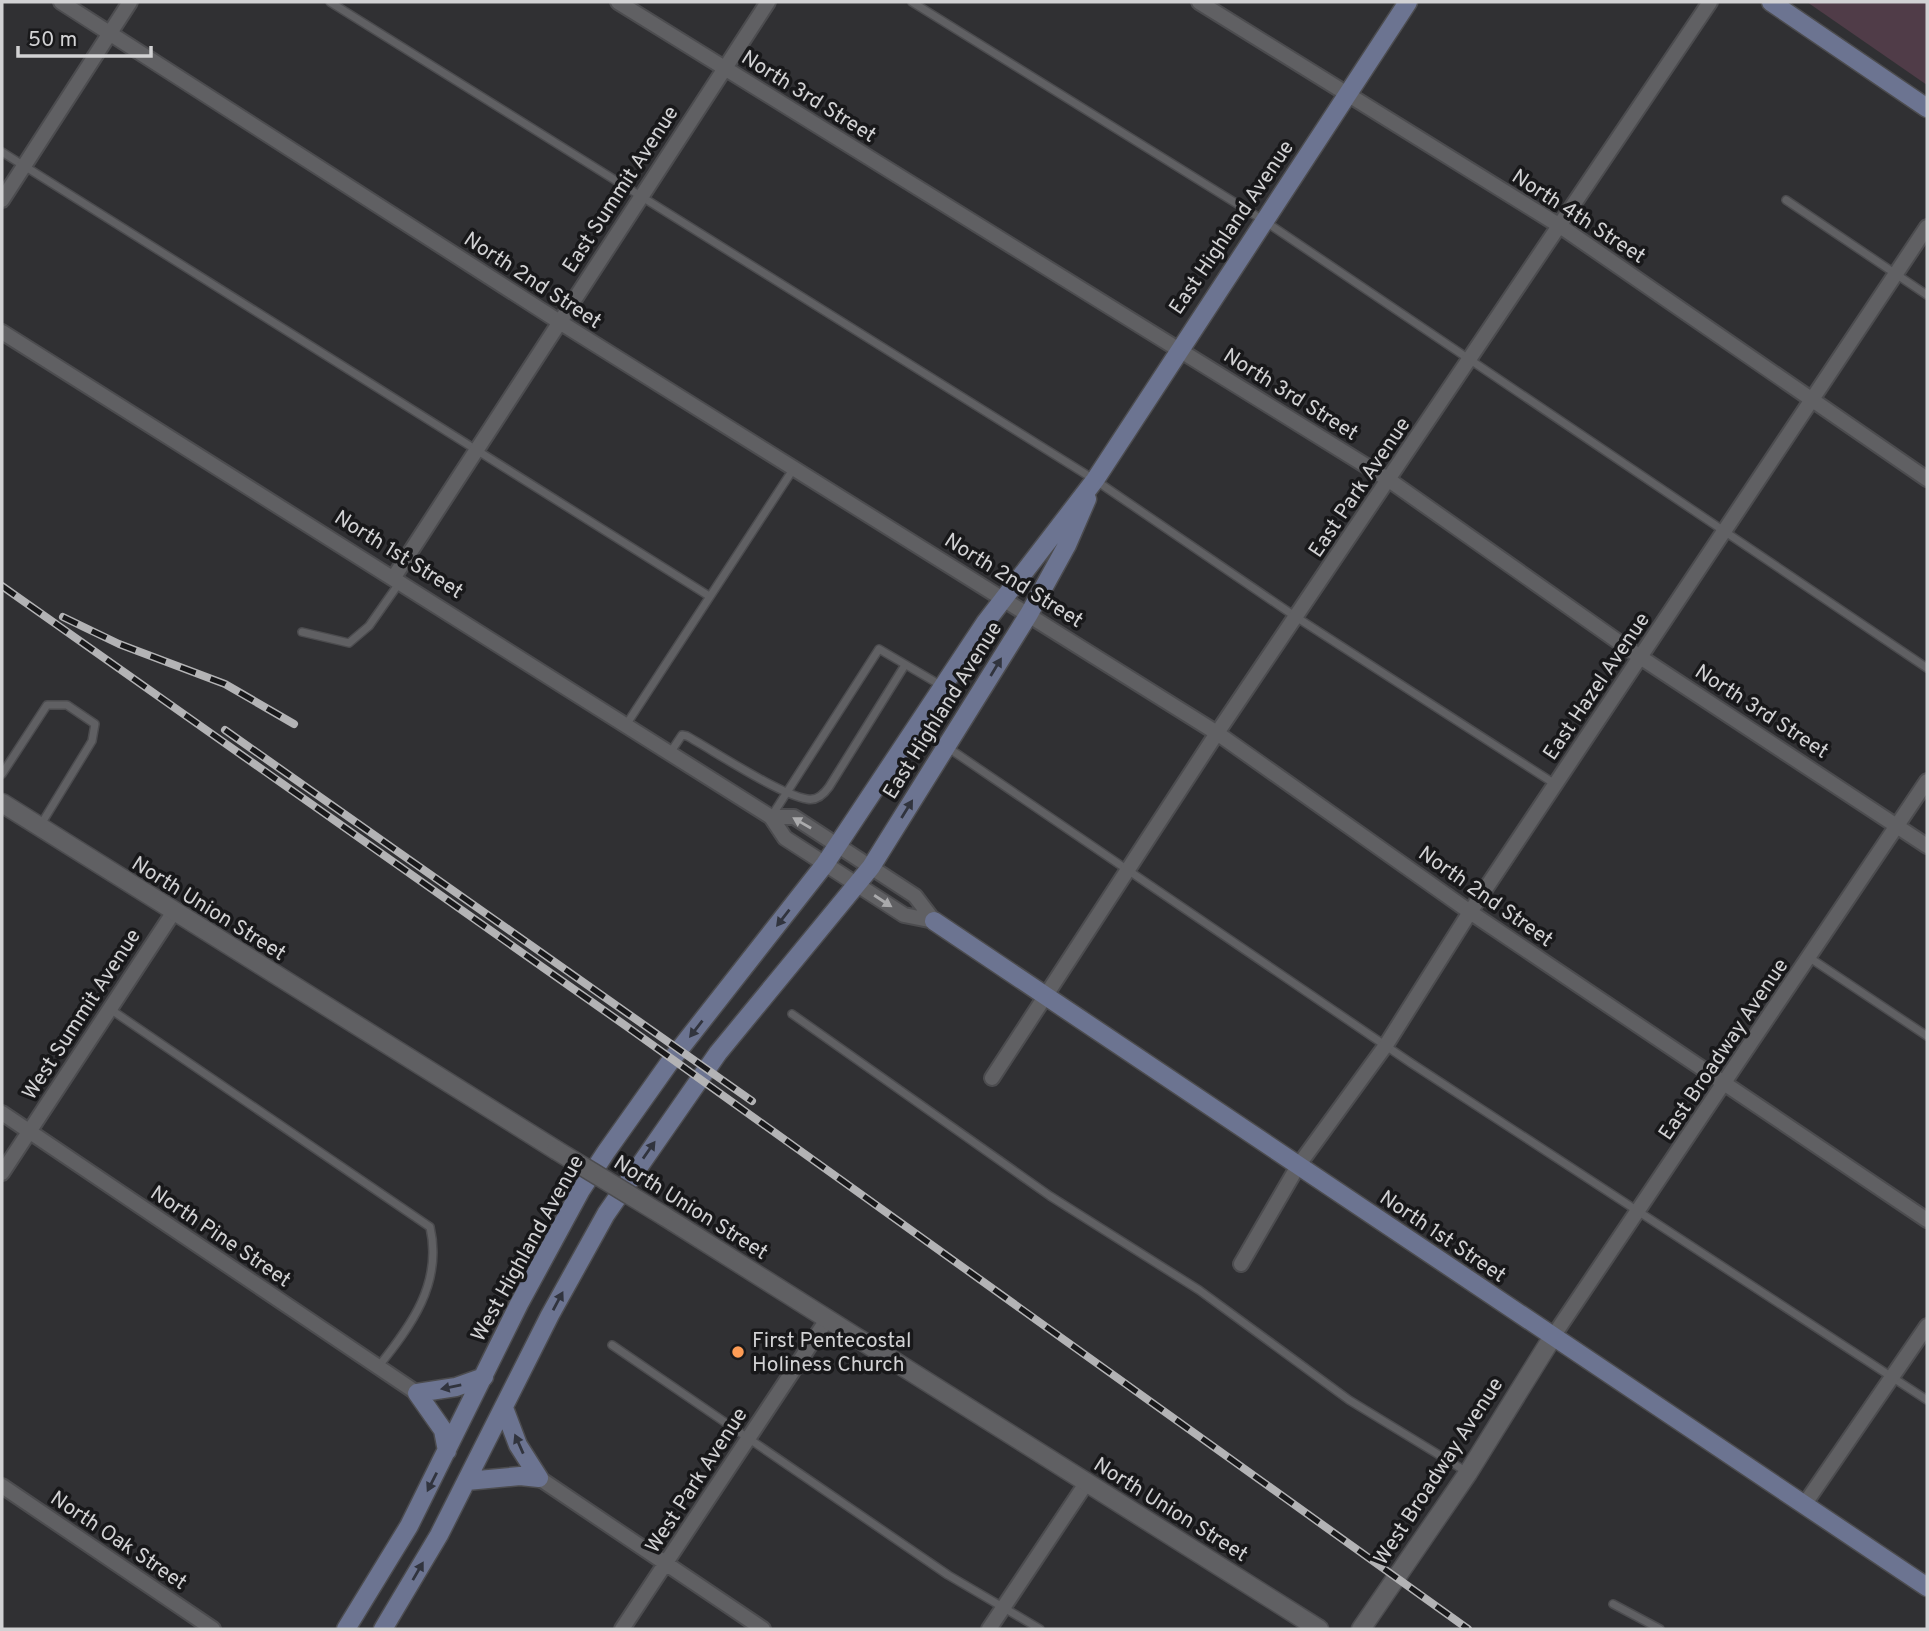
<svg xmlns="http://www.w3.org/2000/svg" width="1929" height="1631" viewBox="0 0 1929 1631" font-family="Overpass,sans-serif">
<rect width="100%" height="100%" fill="#303033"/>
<!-- park -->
<path fill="#503c48" d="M1807 2H1927V85Z"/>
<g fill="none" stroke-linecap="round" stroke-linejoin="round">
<!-- service casing -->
<g stroke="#4c4c4f" stroke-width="10">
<path id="service" d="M330 2 1095 480 1296 617 1555 784
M912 2 1263 220 1927 668
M2 152 709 596
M1786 200 1927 295
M302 632 349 643 369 626 400 582
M626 725 794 468
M947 747 1411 1063 1927 1400
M670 753 682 735 687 736C714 751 780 795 807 799 816 801 824 794 829 787L905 665
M2 774 47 705H67L95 724 92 741 40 826
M771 817 879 649 942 686
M1810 958 1927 1036
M110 1009 430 1227C443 1283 411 1326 378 1367
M792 1014 1050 1196 1199 1290 1349 1400 1467 1472
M612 1345 948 1575 1040 1629
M1613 1604 1660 1629"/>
</g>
<!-- minor casing -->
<g stroke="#4c4c4f" stroke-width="18">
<path id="minor" d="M61 2 558 321 1217 733 1470 912 1927 1220
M618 2 1389 480 1640 657 1927 846
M1199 2 1560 226 1927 479
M2 200 130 2
M2 332 771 817 785 838 904 915 934 921
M394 577 768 2
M771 817H794L915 896 934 921
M992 1078 1217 733 1710 2
M2 1113 417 1393
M2 1173 173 913
M1241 1264 1298 1166 1386 1045 1470 912 1927 227
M1552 1338 1927 781
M539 1478 763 1629
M2 1486 213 1629
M1804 1505 1927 1326
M622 1629 828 1318
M989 1629 1087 1482"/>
</g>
<!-- tertiary casing -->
<g stroke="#4c4c4f" stroke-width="21">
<path id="tertiary" d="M2 803 556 1150
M664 1216 1319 1629
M1361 1629 1468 1473 1552 1338"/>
</g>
<!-- secondary casing -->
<g stroke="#4c4c4f" stroke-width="21">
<path id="secondary" d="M1771 2 1927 108
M934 921 1927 1587
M504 1408 518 1445 539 1478
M447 1451 443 1430 417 1393 456 1387 484 1377
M467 1481 520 1476 539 1478
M346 1629 409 1526 519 1304 581 1190 606 1152 672 1059 825 864 985 623 1095 480 1408 2
M383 1629 439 1535 550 1315 606 1214 718 1053 871 867 1029 614 1067 545 1087 499"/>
</g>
<!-- service -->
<use href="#service" stroke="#606063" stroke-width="7"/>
<!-- minor -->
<use href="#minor" stroke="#606063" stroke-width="14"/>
<!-- tertiary -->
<use href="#tertiary" stroke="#606063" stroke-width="18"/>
<!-- secondary -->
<use href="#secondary" stroke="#6c7491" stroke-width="18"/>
<!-- rail casing -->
<g stroke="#b3b3b5" stroke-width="8">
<path id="rail" d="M2 586 626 1026 1468 1629
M63 617 119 644 225 684 294 724
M225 730 752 1101"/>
</g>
<!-- rail -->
<use href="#rail" stroke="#18181a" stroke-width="5" stroke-dasharray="16" stroke-linecap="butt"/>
<!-- tertiary-bridge casing -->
<g stroke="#4c4c4f" stroke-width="21" stroke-linecap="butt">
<path id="tertiary-bridge" d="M556 1150 664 1216"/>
</g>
<!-- tertiary-bridge -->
<use href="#tertiary-bridge" stroke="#606063" stroke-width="18"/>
</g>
<!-- one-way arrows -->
<defs><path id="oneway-solid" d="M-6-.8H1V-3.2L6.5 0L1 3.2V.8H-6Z" transform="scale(1.75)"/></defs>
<g fill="#31343e">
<use href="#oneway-solid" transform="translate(996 667) rotate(-59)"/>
<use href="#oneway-solid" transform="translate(907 809) rotate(-58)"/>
<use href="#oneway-solid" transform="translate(783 918) rotate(128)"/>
<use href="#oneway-solid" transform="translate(696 1029) rotate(128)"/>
<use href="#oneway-solid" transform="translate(649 1150) rotate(-55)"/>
<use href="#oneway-solid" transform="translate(558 1301) rotate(-62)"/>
<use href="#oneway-solid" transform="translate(451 1387) rotate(168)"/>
<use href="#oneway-solid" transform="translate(519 1444) rotate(-114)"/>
<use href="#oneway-solid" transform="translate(432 1482) rotate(117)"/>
<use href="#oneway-solid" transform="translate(418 1571) rotate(-60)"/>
</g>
<g fill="#aaaaac">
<use href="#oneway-solid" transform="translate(802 823) rotate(-150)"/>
<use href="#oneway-solid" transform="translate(883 901) rotate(33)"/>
</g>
<!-- markers -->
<circle fill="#fd9c55" stroke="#18181a" stroke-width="2.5" cx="738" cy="1352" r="7"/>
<g text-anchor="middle" stroke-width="7" stroke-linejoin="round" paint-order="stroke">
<!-- street labels -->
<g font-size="21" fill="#d2d2d4" stroke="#18181a">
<text transform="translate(809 96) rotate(32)" y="7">North 3rd Street</text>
<text transform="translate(620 189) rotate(-57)" y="7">East Summit Avenue</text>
<text transform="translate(1579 216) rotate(33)" y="7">North 4th Street</text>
<text transform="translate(1231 227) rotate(-56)" y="7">East Highland Avenue</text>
<text transform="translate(533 280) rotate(33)" y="7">North 2nd Street</text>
<text transform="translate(1291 394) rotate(32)" y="7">North 3rd Street</text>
<text transform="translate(1359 487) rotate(-56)" y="7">East Park Avenue</text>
<text transform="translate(399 554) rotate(32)" y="7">North 1st Street</text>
<text transform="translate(1014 580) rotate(32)" y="7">North 2nd Street</text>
<text transform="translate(1596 686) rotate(-56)" y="7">East Hazel Avenue</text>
<text transform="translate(942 710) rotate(-58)" y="7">East Highland Avenue</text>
<text transform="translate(1762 711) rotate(33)" y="7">North 3rd Street</text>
<text transform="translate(1486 896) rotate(35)" y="7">North 2nd Street</text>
<text transform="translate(209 908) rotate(32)" y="7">North Union Street</text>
<text transform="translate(81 1014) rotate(-57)" y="7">West Summit Avenue</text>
<text transform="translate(1723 1049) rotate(-56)" y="7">East Broadway Avenue</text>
<text transform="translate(691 1207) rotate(32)" y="7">North Union Street</text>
<text transform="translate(221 1236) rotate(34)" y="7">North Pine Street</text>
<text transform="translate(1443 1236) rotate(34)" y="7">North 1st Street</text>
<text transform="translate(527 1248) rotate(-61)" y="7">West Highland Avenue</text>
<text transform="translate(1438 1471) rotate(-57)" y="7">West Broadway Avenue</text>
<text transform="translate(696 1480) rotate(-57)" y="7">West Park Avenue</text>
<text transform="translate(1171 1509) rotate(32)" y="7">North Union Street</text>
<text transform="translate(119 1540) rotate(34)" y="7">North Oak Street</text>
</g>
<!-- poi labels -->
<g font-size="21" fill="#d2d2d4" stroke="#18181a" text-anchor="start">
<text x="752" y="1347">First Pentecostal<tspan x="752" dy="24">Holiness Church</tspan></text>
</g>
</g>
<!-- border -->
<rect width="1929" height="1631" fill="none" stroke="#d2d2d4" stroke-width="7"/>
<!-- scale -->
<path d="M18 46v10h133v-10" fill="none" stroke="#d2d2d4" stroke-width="3.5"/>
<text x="28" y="46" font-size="21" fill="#d2d2d4" stroke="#18181a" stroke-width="5" paint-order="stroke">50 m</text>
</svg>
